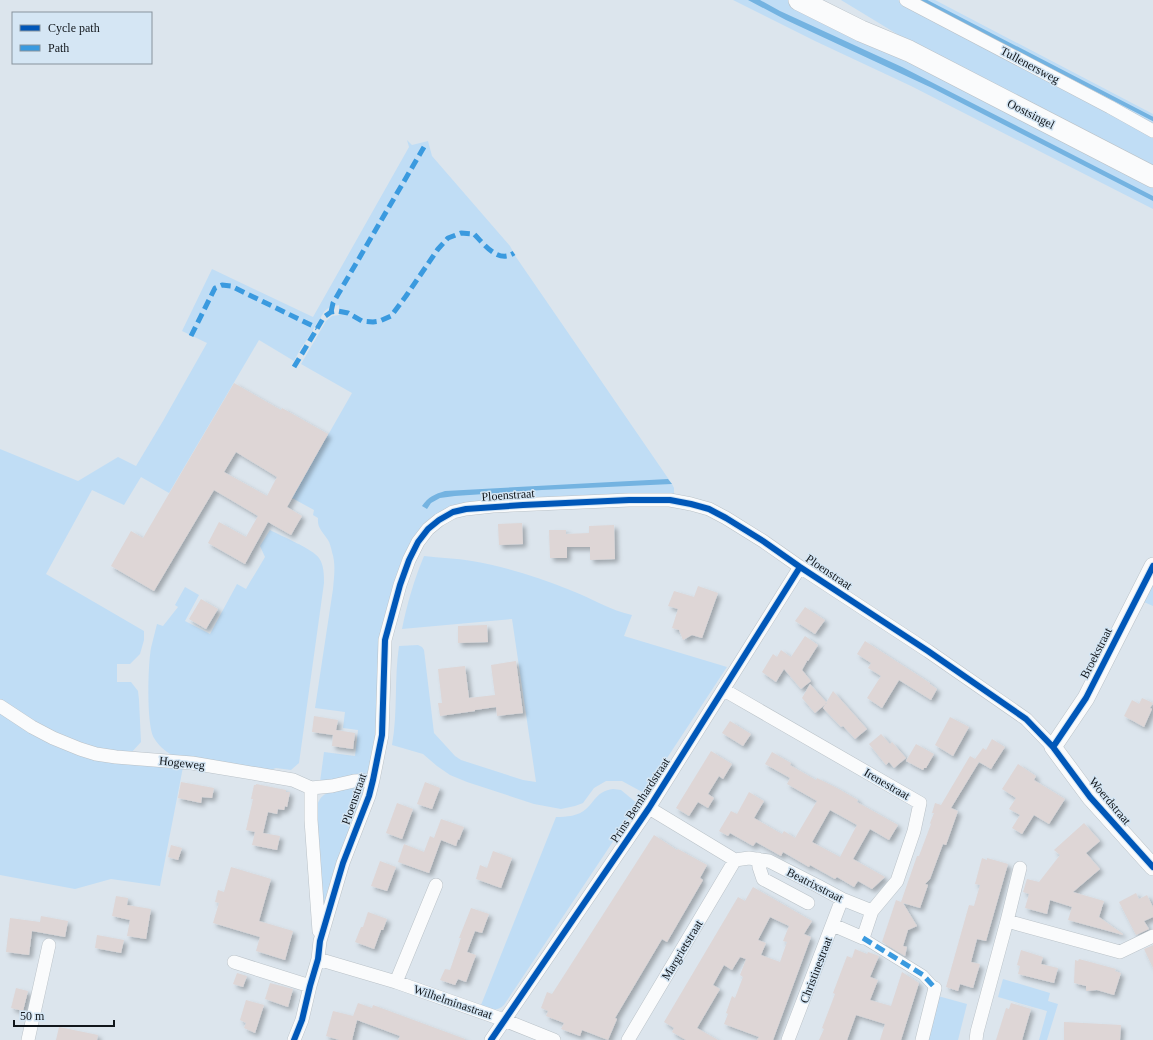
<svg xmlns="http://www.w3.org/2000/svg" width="1153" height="1040" viewBox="0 0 1153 1040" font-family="Georgia,serif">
<defs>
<filter id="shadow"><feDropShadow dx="3.5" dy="3.5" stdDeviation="2" flood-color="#0004"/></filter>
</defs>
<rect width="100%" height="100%" fill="#dce5ed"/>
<!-- green -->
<path fill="#c0ddf5" d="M733 0H788L806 9 1153 185V209L911 86 815 41Z
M841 0H898L1153 135V168L920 48Z
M912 0H935L1153 114V127Z
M407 140 412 145 428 141 432 156 510 246 516 257 672 484 674 488V496L438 515 395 585 381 708 370 771 367 774 320 782 324 752 355 756 358 730 343 728 345 712 315 708 333 589C334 577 336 564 332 552 331 548 330 543 328 540 323 532 317 528 318 518L313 515 314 510 292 498 352 393 301 364 326 321 332 316 339 315V305C333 306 328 307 324 312L306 341 301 348 294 361 259 340 169 493 141 477 124 505 92 490 46 574 144 631V640L140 654 130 664H117V682H131L138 691 139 700 141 742 130 754 98 750 61 736 17 712 0 700V449L78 481 118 457 136 466 163 421 207 343 182 331 212 269 313 317 409 147Z
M270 530C281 536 313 549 319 558 324 565 324 575 324 583L299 763 291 770 276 768 267 771 172 755C165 751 158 745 154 738 146 724 148 664 151 648 153 640 155 632 157 624L163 626 178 607 175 605 185 587 199 595 185 621 210 634 237 584 246 589C252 578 259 568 265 557L260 546Z
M424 556C440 558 456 558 472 561 506 567 538 577 570 590 589 597 612 611 632 615L624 636 727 667 644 793 622 781H606L594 788 583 803 575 806 561 809 534 804 467 782 450 775 437 766 423 754 392 745C398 712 394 679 399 646L418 645 422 647 424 650 434 733 455 756 461 760 523 780 536 782 512 619 402 629C407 604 414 580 424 556Z
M1153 584V606L1144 602Z
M0 709 49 740 183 767 160 886 111 879 75 889 0 875Z
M363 786 364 789 327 892 325 905H322C322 887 321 868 320 850 319 836 311 812 320 799 328 788 350 787 363 786Z
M613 789 621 790 638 804 504 1005C495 1013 492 1009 481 1005L556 817C566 817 579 816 586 809 597 799 596 792 613 789Z
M1003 979 1050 993 1048 1001 1058 1004 1047 1040H1039L1047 1011 998 997Z
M938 996 967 1004 958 1040H928L934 1020 931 1018Z"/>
<!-- water -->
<path fill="#74b3e1" d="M748 0H760L780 11 902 67 1153 196V201L932 88 786 20Z
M668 479 672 484 542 490 455 496 440 498 431 503 427 509 422 506C428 497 435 494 445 491Z"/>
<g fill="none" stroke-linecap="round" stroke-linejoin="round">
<!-- stream -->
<path stroke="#74b3e1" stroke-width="4" d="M923 0 1153 119"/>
</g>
<!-- building -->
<path fill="#ded6d6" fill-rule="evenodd" filter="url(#shadow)" d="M234 383 281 410 282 408 328 434 287 507 302 516 291 535 268 522 245 564 208 543 219 522 246 537 258 516 214 490 154 591 111 566 131 531 143 538ZM236 452 277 477 267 496 224 472Z
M522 523 523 544 499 545 498 524Z
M614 525 615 559 590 560V547H567V558H550L549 530H566V534L589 533V526Z
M698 586 718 593 702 638 692 635 683 640 679 630 672 628 678 609 668 606 674 591 694 597Z
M201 599 218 609 206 629 189 619Z
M805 607 825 620 815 634 795 621Z
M487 625 488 642 458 643V626Z
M805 636 818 645 808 661 806 660 807 661 802 670 811 681 801 689 784 669 776 682 762 672 773 654 777 657 781 650 791 657Z
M865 641 930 683V684L937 689 931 700 899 680 882 708 867 698 881 676 868 668 871 663 857 654Z
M516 661 523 713 497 716 496 707 475 710V711L440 716 438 703H442L438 669 465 666 469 698 495 695 491 665Z
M810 684 827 703 815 713 802 698Z
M833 691 867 729 855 739 843 726 841 727 823 708Z
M1142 698 1153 703 1150 708 1152 709 1144 727 1124 716 1132 700 1139 704Z
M314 716 338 720 336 730 355 733 353 749 332 746 333 735 312 732Z
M950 717 969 727 953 756 935 745Z
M730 721 751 734 743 746 722 733Z
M881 734 890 744 892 742 906 758 894 768 889 762 886 765 869 744Z
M992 739 1005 747 991 769 979 762 951 808 958 811 946 845 943 844 930 879 925 884 928 885 920 908 903 903 917 926 908 930 903 946 907 947 905 956 882 942 896 900 901 902 917 856H919L931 824 930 823 934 813H932L935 803 941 805 970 756 975 759 983 748 986 750Z
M916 744 934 754 926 768H924L923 770 906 761Z
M711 751 732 764 723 779 719 776 708 794 714 798 708 808 698 802 689 816 676 808Z
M772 752 791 763 790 765 816 780 817 778 837 788 858 800 857 802 898 825 889 840 870 829 853 859 885 877 872 889 858 881 854 887 837 877 835 879 810 865 809 867 783 852 781 856 756 842 753 846 730 833 728 836 719 831 731 811 737 814 749 792 764 801 754 818 782 834 784 831 795 838 817 801 787 784 790 778 765 764ZM830 810 857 825 840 857 812 842Z
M1018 764 1036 776 1034 780 1065 799 1049 824 1034 815 1022 834 1012 828 1020 815 1009 809 1016 798 1002 789Z
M181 782 214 788 212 798 202 797 201 803 178 798Z
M425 782 440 788 432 809 417 804Z
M256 784 286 790V792H290L287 807 285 806 284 810 278 809 277 814 268 812 263 833 280 836 277 850 252 845 255 832 246 830 253 799H251L254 785H256Z
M397 803 413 809 402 839 386 833Z
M441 819 464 827 459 840 458 839 456 846 441 840 429 873 398 862 404 844 424 852 430 836 434 838Z
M1084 823 1100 841 1086 853 1100 869 1073 892 1104 901 1099 917 1123 934V935L1068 920 1072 907 1050 900 1047 914 1025 908 1029 894 1023 892 1027 879 1039 882 1060 855 1054 850Z
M654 835 677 850 678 849 707 865 700 878 703 880 667 942 662 939 615 1018 617 1019 608 1040 582 1030 580 1036 561 1029 564 1023 546 1016 548 1011 541 1008 547 992 552 994Z
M171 845 182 848 178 860 168 857Z
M493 851 512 858 501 888 476 879 480 865 487 868Z
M982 858 987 860V858L1008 864 986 941 977 939 971 962 980 964 973 988 960 984 958 991 946 987 969 905 974 906 980 885 975 884Z
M380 861 396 867 387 891 371 886Z
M231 867 271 879 259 921 293 931 285 960 256 951 260 937 213 923 219 903 215 902 218 890 224 892Z
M753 887 812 921 804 934 811 937 773 1040H757L759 1037 724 1024 728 1014 726 1013 732 996 735 998 743 977 740 975 746 959 740 957 732 970 724 965 713 985 720 989 697 1028 718 1040H686L672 1032 674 1028 664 1022 738 897 745 901ZM770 917 789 926 783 941 787 942 780 962 761 955 766 943 758 940Z
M1136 893 1139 899 1147 895 1153 907V917L1144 921 1149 929 1136 935 1119 902Z
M116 896 128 898 127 905 151 909 146 939 127 936 130 920 112 916Z
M471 908 489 914 482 933 475 931 467 952 476 955 466 982 458 979 455 985 440 980 445 969 450 970 461 938H459Z
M368 912 387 919 383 930H381L374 949 355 942 361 927H363Z
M41 916 68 921 65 937 32 931 29 955 6 952 10 918 40 922Z
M97 935 124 940 121 953 95 948Z
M1153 945V968L1144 949Z
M855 949 867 954 868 952 879 956 870 977 878 980 870 1000 891 1006 902 972 919 983 901 1040H880L885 1024 856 1015 847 1040H819L824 1029 822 1028 835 994 833 993 847 956 852 958Z
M1021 950 1043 957 1041 964 1058 968 1054 983 1018 974 1020 966 1017 965Z
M1079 959 1116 969 1115 971 1121 973 1114 995 1097 990 1086 991V986L1074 983 1075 960 1078 961Z
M237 973 247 976 243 987 233 984Z
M270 983 293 989 288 1007 265 999Z
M16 988 28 991 23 1011 11 1008Z
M246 1000 264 1005 255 1033 244 1028 246 1023 240 1020Z
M358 1003 372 1008 373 1005 465 1039V1040H398L400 1036 357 1020 352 1040H339L326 1036 333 1011 353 1016Z
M1011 1003 1031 1009 1022 1040H996L1006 1008 1009 1009Z
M1064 1022 1121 1025 1120 1040H1064Z
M59 1027 98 1035 97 1040H56Z"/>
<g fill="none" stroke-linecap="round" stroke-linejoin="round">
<!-- pedestrian casing -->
<g stroke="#bac2c8" stroke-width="11">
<path id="pedestrian" d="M863 938 923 975 935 988"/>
</g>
<!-- minor casing -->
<g stroke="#bac2c8" stroke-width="14">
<path id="minor" d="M906 0 1110 107 1153 131
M724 690 920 803 914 831 897 881 872 911 863 938 833 925
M0 706 32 727 53 738 80 749 96 754 116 757 192 763 293 780 311 788 332 786 354 781 373 780
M311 788V820L319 931
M649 808 735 860 749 858 769 861 818 886 842 899 872 911
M758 859 759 867 763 879 808 903
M1007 921 1020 868
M318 959 396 982 504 1020 554 1040
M234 962 310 986
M396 982 436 885
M28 1040 49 945
M294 1040 302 1020 310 986 318 959 320 941 343 863 369 796 373 780 382 735 385 640 400 585 409 560 418 542 428 529 439 520 453 512 466 509 493 506 629 500H670L691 504 709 509 726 518 763 541 800 567 928 651 1026 719 1053 747
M491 1040 649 808 800 567
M628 1040 735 860
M788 1040 842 899
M922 1040 935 988
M976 1040 977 1032 1007 921 1120 952 1153 936"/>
</g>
<!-- tertiary casing -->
<g stroke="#bac2c8" stroke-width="18">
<path id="tertiary" d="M1153 566 1086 698 1053 747 1090 797 1153 867"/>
</g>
<!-- primary casing -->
<g stroke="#bac2c8" stroke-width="22">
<path id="primary" d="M799 0 861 31 909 51 1153 177"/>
</g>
<!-- pedestrian -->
<use href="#pedestrian" stroke="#fafbfc" stroke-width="10"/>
<!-- minor -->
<use href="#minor" stroke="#fafbfc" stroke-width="13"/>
<!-- tertiary -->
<use href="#tertiary" stroke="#fafbfc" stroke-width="17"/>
<!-- primary -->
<use href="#primary" stroke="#fafbfc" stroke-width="21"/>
<!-- quiet -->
<path stroke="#3a9adf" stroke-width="5" stroke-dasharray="10 5" stroke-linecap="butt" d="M331 312 333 303 424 147
M191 336 215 288 222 285 231 286 317 328
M294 367 324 317 331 312 338 311 348 313 362 321 373 322 380 321 391 316 406 296 438 249 448 238 461 233 474 234C484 244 498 264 514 253
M863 938 923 975 935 988"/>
<!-- cycleway casing -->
<g stroke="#d5e6f4" stroke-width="8">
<path id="cycleway" d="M1053 747 1086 698 1153 566
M294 1040 302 1020 310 986 318 959 320 941 343 863 369 796 373 780 382 735 385 640 400 585 409 560 418 542 428 529 439 520 453 512 466 509 523 505 629 500H670L691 504 709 509 726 518 763 541 800 567 928 651 1026 719 1053 747 1090 797 1153 867
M491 1040 649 808 800 567"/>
</g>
<!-- cycleway -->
<use href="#cycleway" stroke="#0057b8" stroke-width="6"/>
</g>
<g text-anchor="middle" stroke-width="3" stroke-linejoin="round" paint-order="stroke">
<!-- street labels -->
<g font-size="12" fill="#11161b" stroke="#d5e6f4">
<text transform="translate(1030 65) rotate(28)" y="4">Tullenersweg</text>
<text transform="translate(1031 114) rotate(27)" y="4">Oostsingel</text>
<text transform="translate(508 495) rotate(-4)" y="4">Ploenstraat</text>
<text transform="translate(829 572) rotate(34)" y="4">Ploenstraat</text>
<text transform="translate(1096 653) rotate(-63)" y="4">Broekstraat</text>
<text transform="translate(182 763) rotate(6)" y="4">Hogeweg</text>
<text transform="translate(887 784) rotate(30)" y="4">Irenestraat</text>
<text transform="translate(354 799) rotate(-71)" y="4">Ploenstraat</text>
<text transform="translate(640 800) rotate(-57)" y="4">Prins Bernhardstraat</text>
<text transform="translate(1110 801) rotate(50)" y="4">Woerdstraat</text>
<text transform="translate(815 885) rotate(27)" y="4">Beatrixstraat</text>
<text transform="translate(682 950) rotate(-59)" y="4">Margrietstraat</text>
<text transform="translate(816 970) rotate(-69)" y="4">Christinestraat</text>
<text transform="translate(453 1002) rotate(19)" y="4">Wilhelminastraat</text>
</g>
</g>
<!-- legend -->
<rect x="12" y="12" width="140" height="52" fill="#d5e6f4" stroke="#87939d"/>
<rect x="20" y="25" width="20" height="6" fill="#0057b8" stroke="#87939d"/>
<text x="48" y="32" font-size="12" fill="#11161b">Cycle path</text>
<rect x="20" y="45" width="20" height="6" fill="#3a9adf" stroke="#87939d"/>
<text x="48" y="52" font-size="12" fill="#11161b">Path</text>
<!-- scale -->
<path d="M14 1020v6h100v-6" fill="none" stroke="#11161b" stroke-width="2"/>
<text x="20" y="1020" font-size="12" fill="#11161b" stroke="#d5e6f4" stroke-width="3" paint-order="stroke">50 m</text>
</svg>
